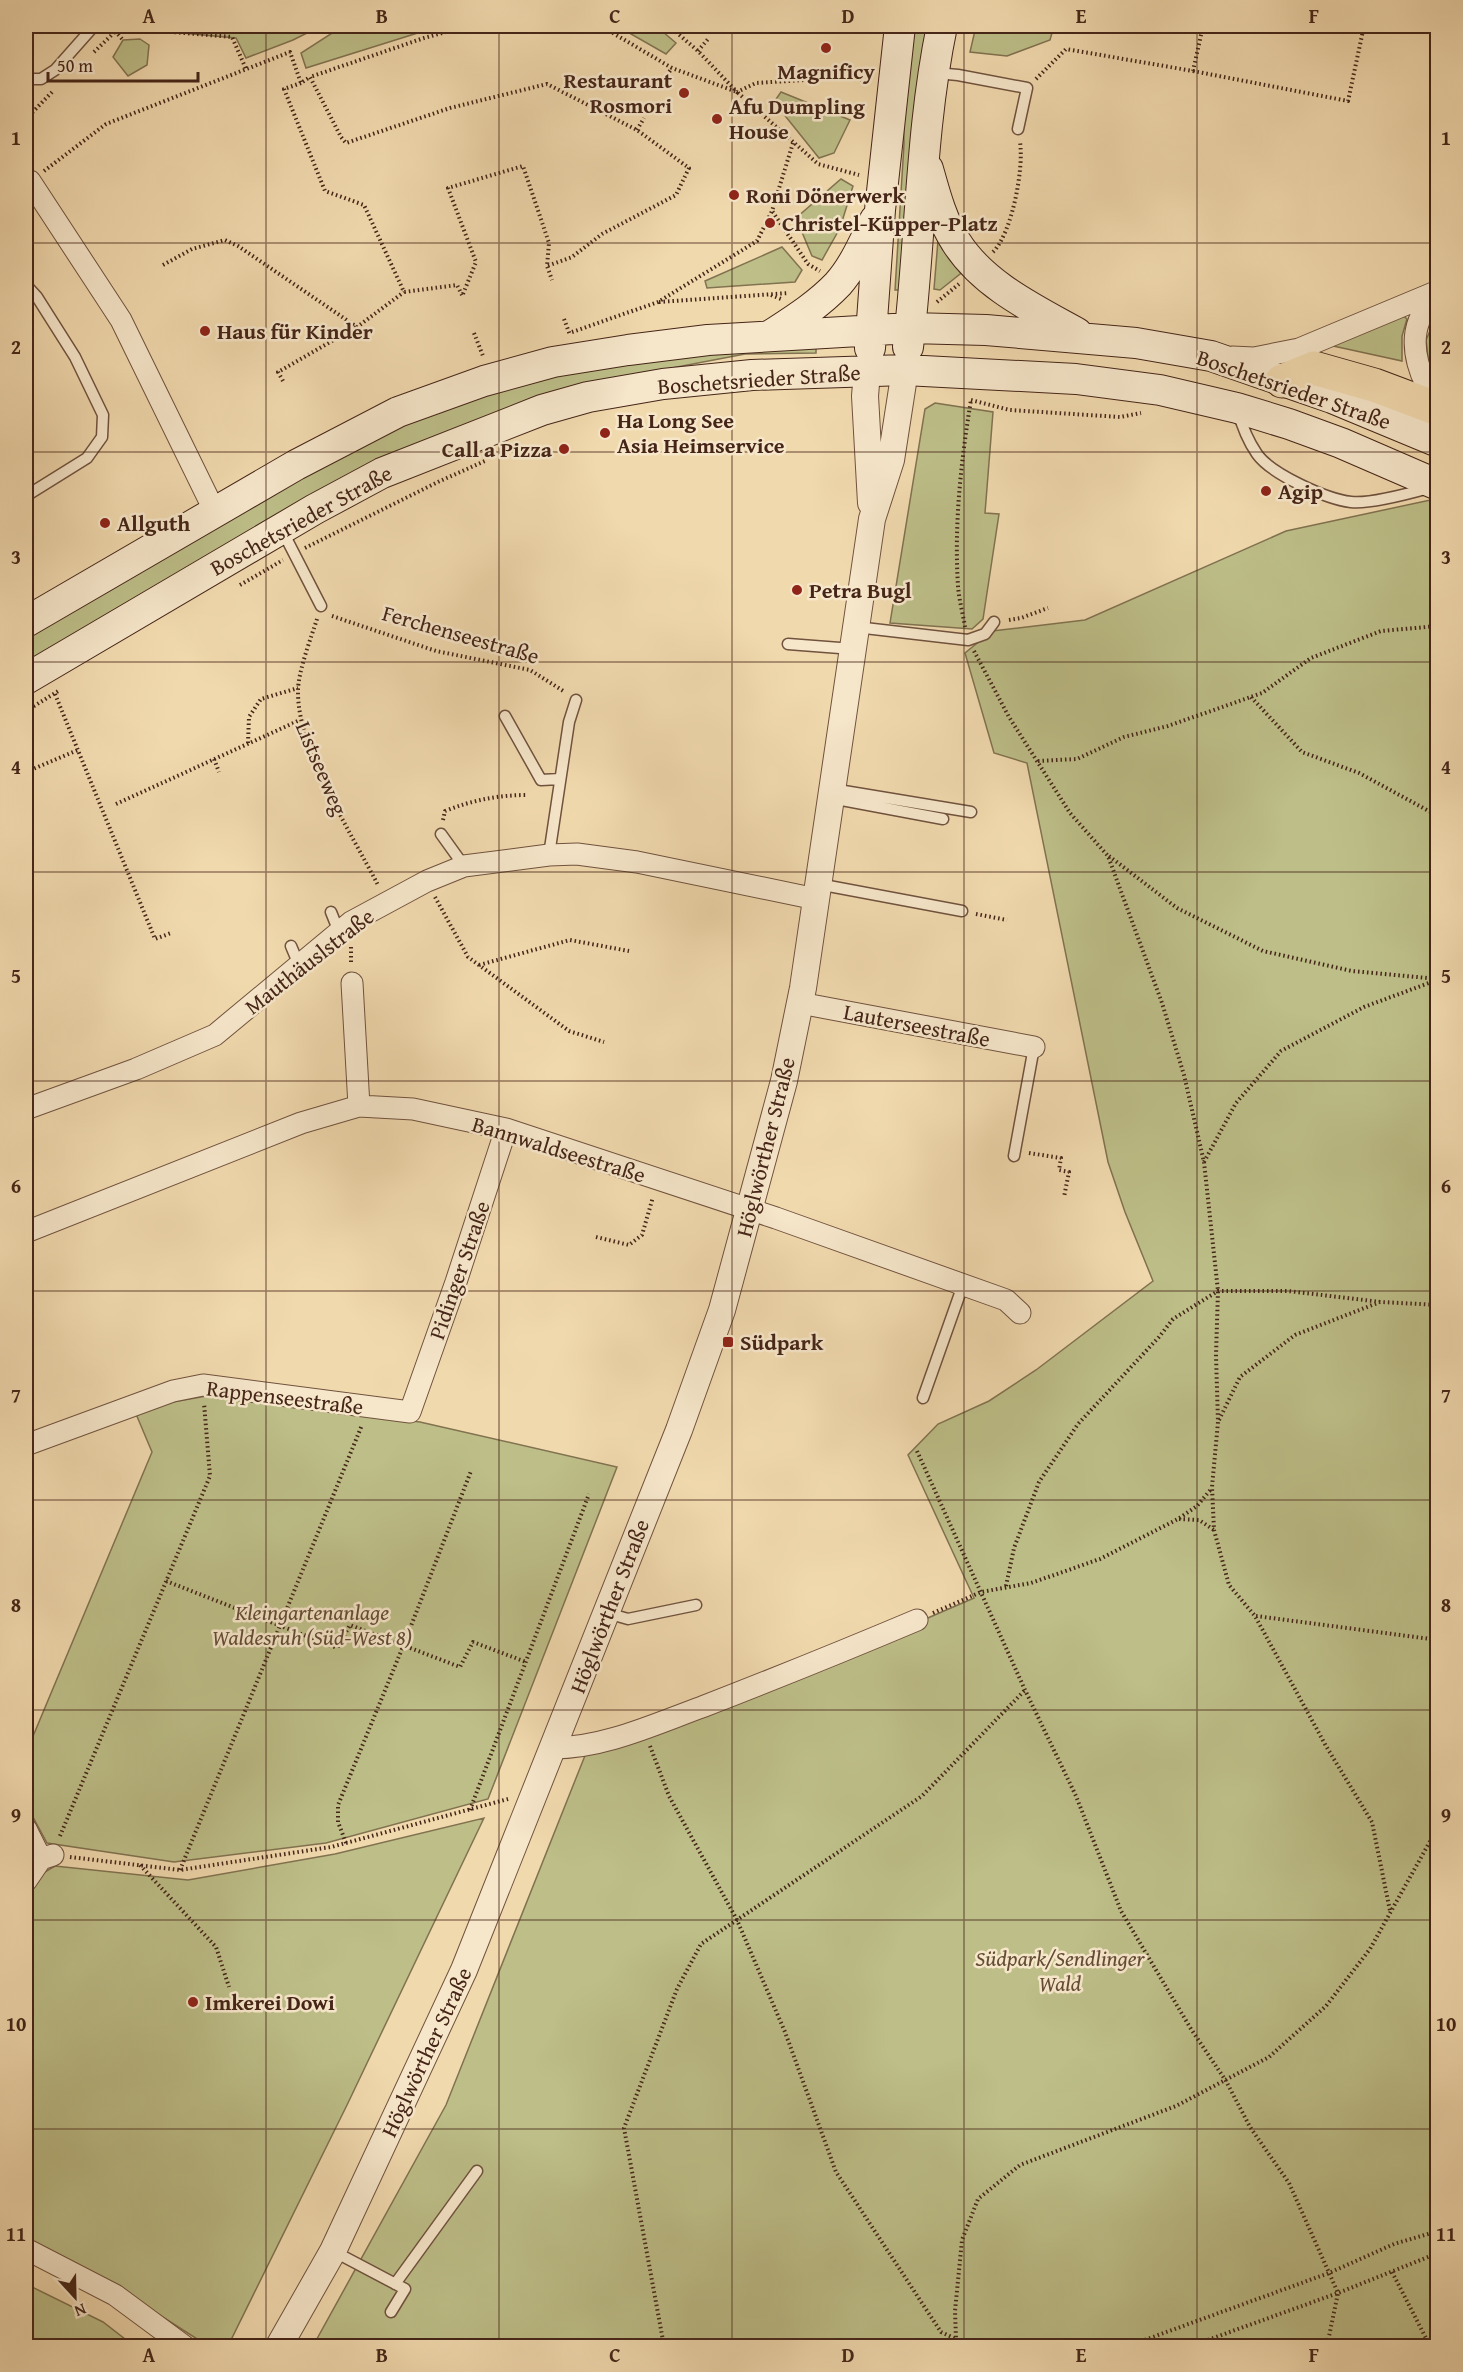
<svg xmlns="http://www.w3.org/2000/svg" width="1463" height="2372" viewBox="0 0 1463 2372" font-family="'Gentium Book Plus',serif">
<rect width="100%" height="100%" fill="#f1d9ae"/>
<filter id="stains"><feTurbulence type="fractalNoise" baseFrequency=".00333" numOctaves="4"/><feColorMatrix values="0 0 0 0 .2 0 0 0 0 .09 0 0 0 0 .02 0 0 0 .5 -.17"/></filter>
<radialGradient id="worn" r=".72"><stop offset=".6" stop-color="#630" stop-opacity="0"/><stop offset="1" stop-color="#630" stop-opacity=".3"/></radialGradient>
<!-- green -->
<path fill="#bdbe88" stroke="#817250" stroke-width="1.5" d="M170 26H321L293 40 246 58 236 38 172 32Z
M343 26H440L306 68 301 53Z
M617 26H656L676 43 666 54Z
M914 26H929L902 290H895L904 144 903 90Z
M976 26H1054L1050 40 1007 56 970 52Z
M140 39 149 45 147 65 128 76 113 57 123 40Z
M781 92 850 120 834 153 819 158 774 102Z
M841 179 853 186 840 228 822 260 812 256 796 218Z
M939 228 965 270 940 290 934 289Z
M782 247 802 270 795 282 707 288 705 281Z
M1399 312 1407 319 1402 336V361L1324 344Z
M1437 315V370L1429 367 1426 340Z
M816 344V353L745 354 562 389 26 666V638L361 442 449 403 633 357Z
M935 403 993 412 985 513 999 514 983 619 972 629 890 623 925 409Z
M1435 499 1437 500V2346H313L446 2105 588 1748 812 1668 974 1598 908 1455 938 1424 989 1401 1036 1370 1153 1281 1125 1212 1108 1162 1027 763 994 753 965 653 992 631 1085 620 1286 531Z
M212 1395 420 1422 617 1467 488 1799 326 1843 174 1862 47 1843 26 1804V1753L152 1452 136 1414 173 1402Z
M484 1818 347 2105 228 2346H208L133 2298 26 2241V1883L55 1866 188 1880 335 1854Z
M26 2284 103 2322 134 2346H26Z"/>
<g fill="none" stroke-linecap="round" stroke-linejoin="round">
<!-- service casing -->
<g stroke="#70523e" stroke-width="13">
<path id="service" d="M936 73 958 75 1027 88 1018 129
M26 79H41L55 70 94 26
M26 285 37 297 75 357 103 415 102 437 87 458 26 496
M1238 411C1242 426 1248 441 1257 454 1271 474 1326 499 1351 502 1368 504 1411 493 1429 488
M283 532 321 606
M856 627 968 640 985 634 994 622
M788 644 853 649
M505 716 541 780 560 779
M832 789 971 812
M831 798 943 819
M441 834 464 866
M549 855 569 722 576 700
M818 884 962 911
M331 912 339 932
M291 946 299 965
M1014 1156 1034 1047
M923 1398 963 1285
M607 1613 628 1619 696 1605
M333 2251 405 2289 391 2312
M395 2284 477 2171"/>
</g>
<!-- minor casing -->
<g stroke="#70523e" stroke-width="23">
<path id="minor" d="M30 181 121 320 215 512
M1438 293C1432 301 1422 311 1419 321 1409 347 1420 381 1438 401
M1232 357 1254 358 1299 349 1438 291
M352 983 359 1106
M800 1003 1034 1047
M26 1109 136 1069 215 1035 351 922 427 881 464 866 549 855 577 854 637 862 816 899
M26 1232 301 1123 359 1106 413 1109 506 1129 776 1218 1006 1300 1020 1313
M26 1445 173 1391 203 1385 410 1412 456 1282 506 1129
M553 1748C604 1748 655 1724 702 1707 774 1679 846 1650 917 1620
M26 1829 41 1859
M26 1881 41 1859 53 1855
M26 2249 115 2295 184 2346"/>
</g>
<!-- tertiary casing -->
<g stroke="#70523e" stroke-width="28">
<path id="tertiary" d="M867 372 865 396 871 503
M279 2346 333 2251 464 1970 679 1430 722 1310 784 1081 803 988 872 519 891 460 905 370"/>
</g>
<!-- secondary casing -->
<g stroke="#452518" stroke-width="32">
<path id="secondary" d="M928 169C935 194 942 221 956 242 983 285 1034 309 1077 333
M771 335C794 320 818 305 838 284 854 266 864 242 875 220
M908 347C921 240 920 131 942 26
M870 348 880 210 900 26
M26 622 296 465 398 412 484 381 553 362 628 350 708 340 910 328 986 330 1136 343 1211 356 1332 398 1438 442
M26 679 315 509 382 473 542 410 588 397 663 384 752 375 905 370 1076 379 1160 390 1237 408 1289 424 1341 443 1438 485"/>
</g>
<!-- motorway casing -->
<g stroke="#452518" stroke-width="35">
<path id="motorway" d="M1282 381 1314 368 1374 385 1438 409"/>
</g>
<!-- path -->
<path stroke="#452518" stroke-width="4" stroke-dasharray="1.5 3" stroke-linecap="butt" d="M170 26 172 32 232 37 246 69
M468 26 424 38 310 77 341 137 346 143 450 108 547 84 637 130 689 168 676 195 602 234 572 257 547 266
M601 26 672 68 737 92 818 164 859 175
M669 26 698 51 737 92 756 83 853 77 869 82
M115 31 123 40
M698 51 708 39
M94 52 121 26
M1193 71 1348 101 1364 26
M664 79 672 68
M1036 79 1066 49 1193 71 1203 26
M301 83 284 89 325 191 364 205 404 292 457 285 462 295
M26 119 54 90
M637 130 644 118
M793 143 772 211 808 264 820 271
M44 171 106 124 290 52 301 83 310 77
M993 252C1012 233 1024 169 1020 142
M163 265 192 249 225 240 238 246 357 327 404 292
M463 294 476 262 448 188 523 166 549 243 547 266 552 280
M771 295 781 299
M659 302 789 293
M937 302 959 284
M564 319 570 335
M572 332 658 302 757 241 772 211
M474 333 483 356
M283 381 278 372 356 327
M971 400 1010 410 1120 417 1141 413
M305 548 440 481 485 461
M26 557V556
M240 585 283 560
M332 616 436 651 530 670 565 692
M317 619C311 638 298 672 298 691 297 748 351 833 378 885
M1009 620 1021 618 1048 608
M965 627C963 614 959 600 958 586 954 524 961 461 971 400
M974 651 1009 717 1070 813 1108 856 1162 1003 1184 1075 1204 1162 1218 1291 1216 1355 1218 1422 1212 1487 1214 1530 1229 1585 1255 1616 1326 1746 1372 1822 1390 1911
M55 694 155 939 171 933
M1251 697 1302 752 1359 773 1438 816
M26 711 60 690
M248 743 249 717 261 699 298 688
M214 759 219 772
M1038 761 1077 759 1124 737 1168 726 1262 693 1311 658 1381 631 1438 626
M26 772 78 750
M116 804 300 720
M443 820 445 811C473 800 498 795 528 795
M1109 856 1177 908 1263 951 1352 971 1438 979
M435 897 468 957 569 1031 604 1042
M976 914 1007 920
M351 947V964
M479 965 570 940 629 951
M1029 1153 1061 1158 1059 1170 1069 1172 1064 1197
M1204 1162 1236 1103 1281 1051 1364 1007 1437 980
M596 1237 629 1245 642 1235 653 1197
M1219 1420 1240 1377 1295 1335 1380 1302
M917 1451 1025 1690 1076 1796 1121 1911 1191 2029 1226 2081 1250 2127 1289 2183 1338 2293 1327 2346
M1179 1519 1199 1520 1214 1530
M166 1581 337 1648 350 1625 460 1667 473 1642 526 1662
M1006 1586 1014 1548 1039 1482 1078 1424 1159 1337 1173 1319 1218 1291H1288L1381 1302 1438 1305
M933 1613 981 1592 1031 1583 1100 1559 1178 1519 1197 1506 1212 1488
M1256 1616 1438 1640
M650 1746 669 1796 737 1920 785 2032 836 2172 941 2332 956 2339
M470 1810 589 1494
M60 1836 210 1476 204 1403
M346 1843 338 1822V1805L404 1644 471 1471
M70 1857 180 1870 331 1847 508 1799
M140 1865 216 1947 229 1987
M180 1870 362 1425
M1392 2272 1430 2346
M664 2346 624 2128 677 1989 701 1944 922 1796 1025 1690
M958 2346 956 2339 955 2311 962 2240 978 2199 1020 2165 1176 2106 1269 2057 1326 2006 1370 1949 1438 1827
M1128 2346 1329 2273 1394 2244 1438 2231
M1191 2346 1338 2293 1438 2253"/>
<!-- service -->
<use href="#service" stroke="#f6e6ca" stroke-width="10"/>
<!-- minor -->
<use href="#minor" stroke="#f6e6ca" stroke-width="21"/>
<!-- tertiary -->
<use href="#tertiary" stroke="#f6e6ca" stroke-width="26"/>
<!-- secondary -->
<use href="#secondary" stroke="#f6e6ca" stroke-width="30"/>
<!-- motorway -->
<use href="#motorway" stroke="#f1d9ae" stroke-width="33"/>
</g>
<!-- grid -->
<path fill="none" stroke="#452518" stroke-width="1.5" stroke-opacity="0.55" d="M266 26V2346M499 26V2346M732 26V2346M964 26V2346M1197 26V2346M26 243H1438M26 452H1438M26 662H1438M26 872H1438M26 1081H1438M26 1291H1438M26 1500H1438M26 1710H1438M26 1920H1438M26 2129H1438"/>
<!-- markers -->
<g fill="#8f2418" stroke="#f6e6ca" stroke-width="2">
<circle cx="826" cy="48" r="6"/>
<circle cx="684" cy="93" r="6"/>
<circle cx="717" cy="119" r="6"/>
<circle cx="734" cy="195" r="6"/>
<circle cx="770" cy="223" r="6"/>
<circle cx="205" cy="331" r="6"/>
<circle cx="605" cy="433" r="6"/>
<circle cx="564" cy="449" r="6"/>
<circle cx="1266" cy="491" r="6"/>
<circle cx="105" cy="523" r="6"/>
<circle cx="797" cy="590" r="6"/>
<rect x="722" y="1336" width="12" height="12" rx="3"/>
<circle cx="193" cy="2002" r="6"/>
</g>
<g text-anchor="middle" stroke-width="5" stroke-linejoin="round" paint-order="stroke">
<!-- poi labels -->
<g font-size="22" font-weight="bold" fill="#452518" stroke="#f6e6ca" text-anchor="start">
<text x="826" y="79" text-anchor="middle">Magnificy</text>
<text x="672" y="88" text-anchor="end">Restaurant<tspan x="672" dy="25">Rosmori</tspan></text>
<text x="729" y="114">Afu Dumpling<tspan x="729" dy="25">House</tspan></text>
<text x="746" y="203">Roni Dönerwerk</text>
<text x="782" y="231">Christel-Küpper-Platz</text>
<text x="217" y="339">Haus für Kinder</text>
<text x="617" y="428">Ha Long See<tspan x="617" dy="25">Asia Heimservice</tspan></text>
<text x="552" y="457" text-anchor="end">Call a Pizza</text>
<text x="1278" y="499">Agip</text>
<text x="117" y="531">Allguth</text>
<text x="809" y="598">Petra Bugl</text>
<text x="740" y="1350">Südpark</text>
<text x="205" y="2010">Imkerei Dowi</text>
</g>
<!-- street labels -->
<g font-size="22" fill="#452518" stroke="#f6e6ca">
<text transform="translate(759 379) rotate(-4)" y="8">Boschetsrieder Straße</text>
<text transform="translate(1294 389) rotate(19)" y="8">Boschetsrieder Straße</text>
<text transform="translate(301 520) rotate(-29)" y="8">Boschetsrieder Straße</text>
<text transform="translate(461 634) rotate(16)" y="8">Ferchenseestraße</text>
<text transform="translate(322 768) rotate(67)" y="8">Listseeweg</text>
<text transform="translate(309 961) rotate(-38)" y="8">Mauthäuslstraße</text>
<text transform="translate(917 1025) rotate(11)" y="8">Lauterseestraße</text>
<text transform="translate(765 1147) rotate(-76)" y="8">Höglwörther Straße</text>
<text transform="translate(559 1149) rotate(17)" y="8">Bannwaldseestraße</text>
<text transform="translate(459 1270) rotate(-71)" y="8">Pidinger Straße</text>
<text transform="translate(285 1397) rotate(7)" y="8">Rappenseestraße</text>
<text transform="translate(609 1606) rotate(-69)" y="8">Höglwörther Straße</text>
<text transform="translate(426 2052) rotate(-65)" y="8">Höglwörther Straße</text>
</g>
<!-- park labels -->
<g font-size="22" font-style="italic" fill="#634b34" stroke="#f6e6ca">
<text x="312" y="1620">Kleingartenanlage<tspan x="312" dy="25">Waldesruh (Süd-West 8)</tspan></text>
<text x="1060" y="1966">Südpark/Sendlinger<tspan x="1060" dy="25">Wald</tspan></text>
</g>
</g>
<!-- margin -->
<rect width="1463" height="2372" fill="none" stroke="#f1d9ae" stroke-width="66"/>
<!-- north arrow -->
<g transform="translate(75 2297) rotate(158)" stroke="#f6e6ca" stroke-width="4.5" paint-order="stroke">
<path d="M0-4.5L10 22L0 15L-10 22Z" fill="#452518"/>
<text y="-9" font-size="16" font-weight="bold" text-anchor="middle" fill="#452518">N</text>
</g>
<!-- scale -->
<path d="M48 72v9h150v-9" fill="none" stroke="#452518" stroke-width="3"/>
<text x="57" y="72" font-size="18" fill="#452518" stroke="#f6e6ca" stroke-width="4.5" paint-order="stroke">50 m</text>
<rect x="33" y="33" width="1397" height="2306" fill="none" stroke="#452518" stroke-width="2"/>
<g font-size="20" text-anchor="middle" font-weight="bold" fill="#452518">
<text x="149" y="23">A</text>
<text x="382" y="23">B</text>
<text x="615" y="23">C</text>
<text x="848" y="23">D</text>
<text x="1081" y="23">E</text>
<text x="1314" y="23">F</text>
<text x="16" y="145">1</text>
<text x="1446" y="145">1</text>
<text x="16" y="354">2</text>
<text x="1446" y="354">2</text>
<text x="16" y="564">3</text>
<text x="1446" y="564">3</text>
<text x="16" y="774">4</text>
<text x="1446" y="774">4</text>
<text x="16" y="983">5</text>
<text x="1446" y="983">5</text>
<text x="16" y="1193">6</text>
<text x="1446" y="1193">6</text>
<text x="16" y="1402">7</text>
<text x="1446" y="1402">7</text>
<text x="16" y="1612">8</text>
<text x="1446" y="1612">8</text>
<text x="16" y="1822">9</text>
<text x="1446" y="1822">9</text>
<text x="16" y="2031">10</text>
<text x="1446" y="2031">10</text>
<text x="16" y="2241">11</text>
<text x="1446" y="2241">11</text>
<text x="149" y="2362">A</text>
<text x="382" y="2362">B</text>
<text x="615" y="2362">C</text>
<text x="848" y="2362">D</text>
<text x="1081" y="2362">E</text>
<text x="1314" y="2362">F</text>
</g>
<rect width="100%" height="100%" filter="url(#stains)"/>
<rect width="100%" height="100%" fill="url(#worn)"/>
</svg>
